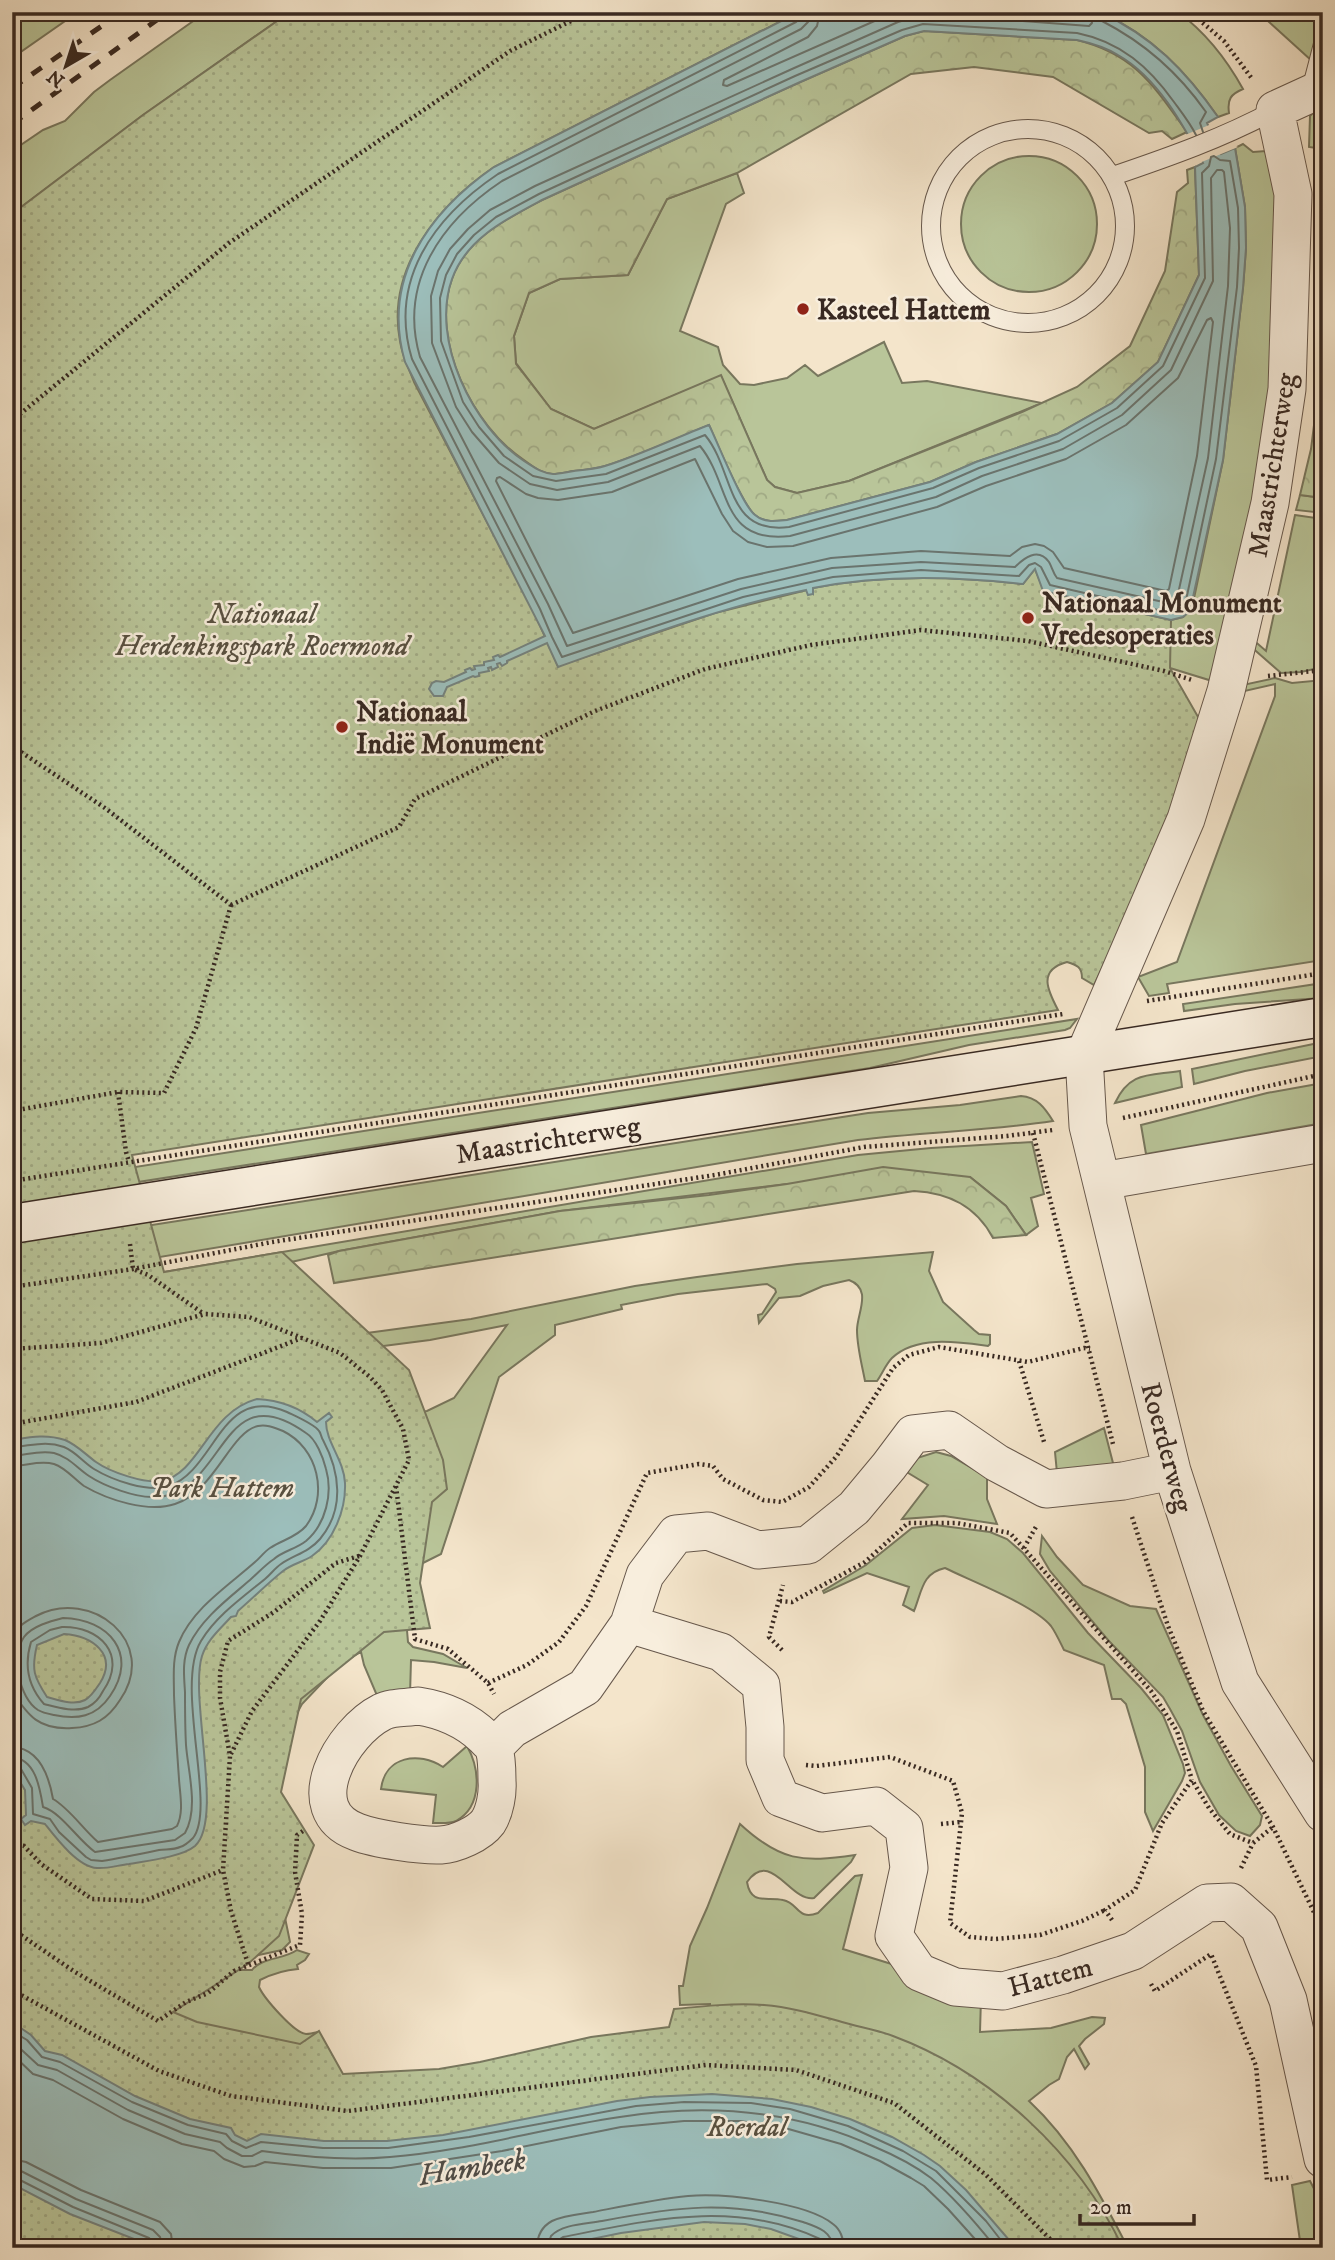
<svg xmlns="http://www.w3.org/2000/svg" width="1335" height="2260" viewBox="0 0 1335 2260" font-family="'IM FELL DW Pica',serif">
<defs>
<pattern id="forest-crowns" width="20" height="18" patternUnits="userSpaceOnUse" patternTransform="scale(1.75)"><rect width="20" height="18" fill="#b9c599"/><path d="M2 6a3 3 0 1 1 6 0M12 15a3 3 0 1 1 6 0" fill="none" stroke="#a0a984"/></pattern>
<pattern id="park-dots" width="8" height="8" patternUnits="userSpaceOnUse" patternTransform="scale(1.75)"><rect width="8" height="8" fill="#b9c599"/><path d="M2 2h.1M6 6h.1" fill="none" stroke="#a0a984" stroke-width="1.8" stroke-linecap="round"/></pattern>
</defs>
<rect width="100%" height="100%" fill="#f4e5cb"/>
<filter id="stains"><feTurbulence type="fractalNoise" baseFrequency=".00286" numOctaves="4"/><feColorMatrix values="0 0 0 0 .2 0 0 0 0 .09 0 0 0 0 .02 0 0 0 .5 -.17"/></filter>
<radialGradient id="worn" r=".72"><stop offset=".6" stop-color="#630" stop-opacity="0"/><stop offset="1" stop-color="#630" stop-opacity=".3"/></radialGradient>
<!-- green -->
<path fill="#b9c599" stroke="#78775e" stroke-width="2" d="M12 12H78L12 58Z
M206 12H290L143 115 12 214V151L43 130 65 121 94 92 110 80Z
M1100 12H1178C1205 32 1227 60 1243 89 1231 94 1227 99 1229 113L1218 117C1186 71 1152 36 1100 12Z
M1258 12H1323V71Z
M1323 101V149L1309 147 1310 116Z
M1243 144 1253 152 1266 151 1277 164V350L1258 485 1214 675 1209 680 1170 668 1062 595 1171 620 1183 617 1192 608 1223 460 1243 288 1246 248 1245 207 1235 148Z
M961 224a68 68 0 1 1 136 0a68 68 0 1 1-136 0Z
M737 173 744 193 726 204 680 331 718 347 723 365 740 384 754 385 787 378 805 365 818 376 884 342 902 383 927 381 1042 403 849 481 797 493 775 487 767 480 721 376 594 429 551 409 516 363 514 336 529 293 560 279 628 275 667 199Z
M1300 495 1323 498V513L1296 510Z
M1295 515 1323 519V667L1301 672 1281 673 1249 645 1251 638 1266 651Z
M1275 678 1292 683 1323 680V960L1167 984 1169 993 1149 996 1138 977 1177 962 1275 696V684L1236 693 1238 686Z
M1323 983V998L1235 1004 1184 1011 1183 1004Z
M1077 1019 1070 1028 1065 1030 969 1045 870 1068 138 1182 135 1167Z
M1323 1042V1056L1245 1071 1194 1084 1192 1069Z
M1180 1071 1182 1087 1115 1103C1130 1071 1149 1076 1180 1071Z
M1323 1083V1123L1146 1154 1141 1125 1267 1093Z
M1021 1096C1037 1097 1045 1108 1053 1121 988 1131 923 1132 858 1140L154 1258 139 1227 868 1113 960 1105Z
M1032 1142 1044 1194 1031 1198 1038 1226 1026 1235 1006 1206 970 1177 787 1184 560 1211 339 1251 287 1263 164 1272 858 1155 931 1148Z
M933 1252 929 1271 943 1302 974 1330 979 1334 990 1335V1344L988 1346C959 1342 916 1335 892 1358 886 1364 882 1374 877 1381H865C862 1365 857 1347 857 1330 857 1313 873 1289 849 1280L823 1286 800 1296 779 1298 759 1323 758 1315 762 1314 776 1292 775 1289 767 1284 678 1294 621 1305 622 1309 555 1325V1335L499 1377 441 1554 413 1568 416 1412 427 1411 454 1398 507 1325 430 1340 368 1348 337 1337 471 1319 635 1286 697 1277 797 1264Z
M1104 1428 1114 1467 1057 1473 1055 1452Z
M936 1452 951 1456 987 1477V1499L997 1524 944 1516 902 1519 928 1485 905 1471 914 1459Z
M398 1525 408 1642 413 1647 443 1654 467 1668 434 1662 411 1660 410 1695 378 1698 364 1665 361 1652 340 1664 302 1704 289 1728 279 1769 283 1908 290 1942 282 1950 254 1956 236 1756Z
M935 1525 990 1532 1007 1539 1023 1553 1088 1633 1141 1688 1163 1715 1183 1764 1185 1773 1182 1781 1153 1831 1145 1812V1767L1126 1704 1121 1699H1112L1104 1665 1064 1650C1060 1642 1056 1633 1051 1626 1034 1605 971 1581 945 1568 922 1573 922 1591 914 1611L903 1605 909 1587 867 1573 824 1593 823 1591 866 1565 912 1528Z
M1042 1536 1057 1557 1083 1585 1130 1606 1156 1609 1203 1715 1231 1766 1262 1816 1260 1825 1250 1836 1236 1831 1219 1815 1200 1782 1182 1731 1170 1709 1163 1697 1108 1640 1050 1571 1040 1554Z
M467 1746C480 1769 483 1806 456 1821 449 1824 441 1823 433 1823L436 1795 381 1789C385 1756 419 1751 443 1767Z
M740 1824C780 1861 802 1863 855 1855L851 1862 814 1898C790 1902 771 1848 747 1882 751 1906 767 1896 783 1900 799 1903 797 1921 818 1913L855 1876 862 1875 843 1949 898 1966 981 1998 980 2032 1051 2028 1092 2017 1105 2018 1104 2024 1085 2039 1079 2046 1089 2064 1085 2069 1074 2049 1067 2057 1059 2079 1049 2085 1029 2101C1074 2143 1100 2194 1128 2248H1016L387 2141 12 1939 299 2075 404 2077 673 2032 710 2008V2004L680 2005 679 1986H683L690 1946 707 1908Z
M12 1850 240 1970H252C262 1957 283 1960 297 1950L309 1954 305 1960 297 1965 298 1969C284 1970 272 1974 260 1980L259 1987C264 1998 294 2033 306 2034 310 2034 314 2033 318 2032L342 2075 189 2039Z
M1310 2181 1323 2206V2248H1301L1292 2185Z"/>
<!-- forest -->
<path fill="url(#forest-crowns)" stroke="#78775e" stroke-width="2" d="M924 31 1077 40C1135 54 1154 86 1187 132L1172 139 1162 131 1149 133 1053 77 974 67 911 74 737 173 667 199 628 275 560 279 529 293 514 336 516 364 551 409 594 429 721 375 767 480 775 487 797 493 849 481 1022 412 1077 387 1130 346 1165 271 1177 192 1188 183 1187 170 1195 167 1199 275 1158 362 1112 403 1057 434 976 462 930 482 787 520C776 521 764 523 755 515 742 505 717 443 709 425 675 439 640 455 605 466 595 469 584 470 573 471 567 472 559 474 552 474 540 473 534 467 524 460 473 427 430 340 452 279 466 239 506 219 542 200L798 83 905 36Z
M1323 314V498L1300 495 1311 449 1315 417 1314 375 1317 371Z
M883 1167 970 1177 1006 1206 1026 1235 993 1238C976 1206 949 1193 914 1191L334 1283 328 1255 339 1251 560 1211 709 1195 787 1184Z"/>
<!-- park -->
<path fill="url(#park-dots)" stroke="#78775e" stroke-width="2" d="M290 12H793V15L494 167C438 205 386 269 400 341 402 355 409 369 414 382L534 612 558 666 715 613 807 590 813 594V588C882 574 953 576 1023 584L1035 569 1044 591 1171 620 1170 668 1201 722 1149 871 1094 985 1082 978C1082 967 1077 965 1067 962 1037 970 1048 991 1058 1010L132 1155 164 1272 282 1252 409 1370 443 1460 447 1489 432 1502 420 1583 430 1628 384 1632 301 1699 281 1792 314 1845 279 1936 248 1964 173 2012 197 2022 300 2044 319 2031 343 2074 439 2069 480 2062 591 2037 669 2027 674 2009C704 2006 734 2003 764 2005 791 2007 817 2015 842 2022 859 2027 877 2030 893 2036 992 2073 1078 2154 1123 2248H12V214L143 115Z"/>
<!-- water -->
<path fill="#9cbebb" stroke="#74827e" stroke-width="2" fill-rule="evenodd" d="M805 12H1100C1153 37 1185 70 1218 117L1207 123 1221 154 1235 148 1245 207 1246 248 1243 288 1223 460 1190 611 1183 617 1171 620 1043 591 1035 569 1023 584C953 576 882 574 813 588V594L808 595 806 590C721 607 640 638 558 667L547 643 507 661V663L502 666 500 663 497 664 498 667 492 670 491 667 488 668 489 671 479 673V676L475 677 473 676 447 687 443 696H434L429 689 432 683 436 681 444 682 466 672 465 670 470 668 472 670 475 669 474 666 484 665V662L494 660 493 657 498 655 500 657 545 636 405 362C381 279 428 213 494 167L793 15ZM924 31 1077 40C1091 43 1105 47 1118 55 1157 77 1183 124 1203 163L1195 167 1199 275 1158 362 1112 403 1057 434 976 462 930 482 787 520C776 521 764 523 755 515 742 505 718 443 709 425 675 438 640 455 605 466 595 469 584 470 574 471 567 472 559 474 553 474 541 473 534 467 524 461 473 427 430 340 452 279 466 239 506 219 542 200L798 83 905 36Z
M257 1399C280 1400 299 1407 317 1422L329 1413 332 1417 326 1422C326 1442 344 1460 345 1483 346 1509 334 1541 312 1556 303 1562 292 1564 283 1571 268 1583 253 1598 238 1611L236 1616 231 1617C220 1629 207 1640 202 1656 189 1698 224 1820 195 1846 182 1857 146 1861 129 1864 119 1865 107 1869 97 1868 78 1867 56 1838 45 1824L31 1821 25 1825 21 1819 26 1815 25 1790 12 1769V1440C31 1437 46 1434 65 1440 77 1445 85 1454 96 1462 110 1472 145 1484 162 1481 200 1473 208 1412 257 1399ZM64 1634C92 1636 118 1654 100 1683 96 1689 91 1697 85 1700 74 1706 58 1700 47 1697 34 1677 31 1670 37 1645Z
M12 2022 31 2035 45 2051 62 2055 135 2096 190 2119 231 2128 235 2135 247 2141 261 2134 324 2141H387L443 2135 617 2101 650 2097 712 2094 772 2099 811 2107 850 2119 892 2137 924 2155 940 2166 966 2190 1016 2248H824L771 2229 745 2224 704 2222 621 2233 548 2248H157L70 2214 12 2184Z"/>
<!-- pier -->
<path fill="#f4e5cb" d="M1214 123 1211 125 1223 150 1234 145 1238 147 1192 166 1198 162 1185 135Z"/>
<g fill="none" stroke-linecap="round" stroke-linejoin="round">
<!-- shore -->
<path stroke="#6a746e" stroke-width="2" d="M801 12 800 18 796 22 498 174C434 217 388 280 412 359L540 609 552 637 562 657 743 597 833 577 921 570 1019 576 1029 565 1035 563 1041 567 1050 585 1171 613 1180 611 1185 605 1216 459 1237 287 1239 248 1238 208 1230 161 1220 160 1214 156 1211 157 1209 166 1202 173 1205 278 1163 366 1117 408 1059 441 979 468 933 488 789 527C725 535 735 471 705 435L606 474 556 481 533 476 504 456 479 427 463 402 441 341 440 298 446 275 457 254 474 235 496 217 539 194 795 76 902 30 923 24 1077 33C1121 42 1149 67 1174 102 1182 113 1190 123 1196 135
M810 12 808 22 801 29 502 181C442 221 398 282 420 357L548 604 567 646 741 589 832 568 921 562 1015 567C1024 558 1038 547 1049 562 1052 567 1053 573 1057 578L1172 604 1176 603 1208 458 1228 286 1230 228 1224 172 1222 170H1217L1211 178 1213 281 1171 370 1122 415 1063 449 982 476 936 497 790 536C719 544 732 485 700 446L608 482 557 490 530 484 499 463 472 432 456 407 432 343 431 296 438 271 450 249 468 229 490 210 535 186 792 69 898 22 922 15H943L1089 26 1092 23 1090 12
M820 12 817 26 808 37 724 80 723 85 727 86 895 12
M1099 12 1102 21C1145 43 1178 72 1206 112L1200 123 1203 132
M1211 318 1213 322 1197 456 1169 589 1166 591 1064 568 1053 552 1044 546 1035 544 1022 547 1010 556 921 551 831 558 738 579 573 633 496 481 497 478 500 477 526 494 538 498 558 500 612 492 695 459 722 514 733 531 748 542 767 547 793 546 937 507 986 486 1066 459 1126 425 1178 378 1207 320Z
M12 1447C31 1446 45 1440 64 1447 76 1452 83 1462 94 1469 112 1480 148 1493 169 1486 216 1470 221 1383 287 1412 295 1416 314 1424 319 1431 321 1433 321 1437 323 1440 340 1472 345 1509 320 1539 309 1552 294 1555 281 1564 275 1568 271 1574 265 1579 243 1597 216 1616 201 1641 174 1686 217 1808 193 1838 190 1841 184 1846 180 1847 174 1850 166 1849 159 1850 140 1854 121 1858 102 1861L91 1860 86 1857 59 1832 50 1819 33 1814 32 1788 21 1769 12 1766
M12 1456C27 1455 39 1450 54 1453 69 1457 77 1468 89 1476 104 1486 136 1498 154 1497 226 1497 219 1371 306 1433 316 1439 323 1457 326 1469 333 1493 326 1524 306 1541 296 1549 283 1551 274 1559 265 1565 258 1573 250 1580 228 1599 202 1618 189 1645 182 1660 184 1676 185 1692 185 1709 185 1727 186 1745 188 1772 199 1808 185 1833L175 1840 95 1852C77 1839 62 1813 43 1807 40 1789 36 1759 12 1757
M12 1466C27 1466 39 1460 54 1464 66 1468 74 1479 84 1486 108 1500 148 1513 175 1504 215 1491 230 1432 258 1426 267 1424 275 1428 283 1431 318 1448 329 1495 306 1526 297 1537 282 1540 270 1548 264 1552 260 1558 255 1562 228 1586 193 1608 179 1642 172 1659 174 1677 174 1695 175 1723 177 1751 179 1779 180 1795 184 1812 177 1826L172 1829 98 1842C83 1829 69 1808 53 1799 49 1776 39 1748 12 1747
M63 1618C109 1619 139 1654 110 1696 96 1717 77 1720 54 1715 49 1714 43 1713 38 1710 19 1698 11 1656 24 1637 32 1626 51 1621 63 1618Z
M62 1627C100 1626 128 1655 103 1691 100 1697 94 1704 88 1707 75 1713 56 1707 44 1704 27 1685 24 1665 31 1642L50 1630Z
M12 1638C17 1626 25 1622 36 1616 91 1587 160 1642 120 1700 108 1719 94 1727 72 1728 39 1730 28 1716 12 1691
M12 2031 27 2040 42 2057 60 2062 132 2102 188 2125 226 2134 232 2141 246 2148 261 2142 323 2148H388L469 2137 636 2106 684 2102 751 2103 790 2109 848 2126 903 2151 936 2171 986 2221 1007 2248
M12 2041 38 2065 57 2070 128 2110 185 2134 220 2142 227 2148 242 2156H252L262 2151C304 2157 347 2161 390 2157 468 2151 543 2128 620 2117 707 2103 794 2110 875 2147 894 2155 914 2165 931 2178 955 2198 976 2223 996 2248
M12 2054 33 2074 53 2080 123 2119 182 2144 214 2151 224 2159 244 2167 255 2166 265 2162 323 2168H391L502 2151 621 2127 684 2121H740L785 2128 841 2144 880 2161 911 2178 924 2186 948 2209 983 2248
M12 2159 26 2162 81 2190 160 2222 171 2234 173 2248
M12 2170 21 2171 76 2199 153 2230 160 2237 163 2248
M12 2178 18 2179 73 2207 149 2238 153 2242 154 2248
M537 2248C537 2237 541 2227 552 2221 564 2215 580 2214 593 2212 624 2206 657 2199 688 2196 723 2193 806 2202 833 2224 841 2230 843 2238 844 2248
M547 2248 551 2236C562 2224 586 2224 602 2221 675 2207 731 2199 803 2222 817 2227 832 2231 833 2248
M556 2248 557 2241 563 2237C651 2220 734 2199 820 2239L824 2248"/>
<!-- lane casing -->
<g stroke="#67584c" stroke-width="20">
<path id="lane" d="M1310 94 1323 44
M931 226a97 97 0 1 1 194 0a97 97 0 1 1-194 0Z
M1113 176C1169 157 1223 138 1275 110"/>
</g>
<!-- street casing -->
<g stroke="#67584c" stroke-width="39">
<path id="street" d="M1323 88 1275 110 1293 194 1287 389 1270 503 1226 691 1186 819 1084 1056 1088 1126 1172 1471 1240 1682 1323 1813
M1102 1181 1323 1143
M629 1624 721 1652 761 1685 765 1727V1760L781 1798 822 1813 876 1806 904 1828 909 1868 894 1936 919 1972 955 1987 1003 1991 1063 1975 1133 1951 1207 1903 1231 1902 1259 1927 1288 2000 1323 2159
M418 1706C444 1710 465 1719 484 1737 487 1741 492 1744 494 1749 497 1758 497 1771 497 1781 498 1793 495 1811 488 1822 479 1834 456 1844 441 1845 422 1846 375 1839 357 1832 297 1810 342 1732 382 1712 391 1707 407 1708 418 1706Z
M494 1747 512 1729 585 1687 629 1624 645 1575 676 1534 708 1531 758 1550 808 1545 854 1508 889 1466 913 1434 949 1430 997 1463 1046 1489 1123 1481 1172 1471"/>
</g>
<!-- secondary casing -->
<g stroke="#382922" stroke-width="41">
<path id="secondary" d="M12 1224 1323 1017"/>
</g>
<!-- path -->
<path stroke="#382922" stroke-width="4.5" stroke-dasharray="2 3.5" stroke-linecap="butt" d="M1190 12 1224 41 1253 80
M12 422 20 414 229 243 510 51 589 12
M1268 676 1323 670
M12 746 105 808 231 905
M231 905 399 827 415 799 595 711 705 669 811 645 921 630 1028 641 1164 671 1192 680
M1147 1001 1323 973
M118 1092 126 1152 129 1162
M12 1111 118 1092 164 1093 196 1028 231 905
M1123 1118 1323 1074
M1033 1133 1113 1444
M12 1181 1063 1014
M130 1244 133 1269 148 1275 204 1314
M12 1287 133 1269 272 1242 715 1175 864 1147 1007 1136 1053 1130
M12 1349 101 1343 205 1314 249 1317 340 1353 370 1377 382 1390 403 1429 409 1460 360 1556 320 1621 252 1711 230 1756
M1019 1361 1045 1445
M12 1424 136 1402 302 1338
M396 1486 415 1639 448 1649 488 1683 494 1694
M1132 1517 1168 1626 1203 1711 1273 1827 1323 1931
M1024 1548 1037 1525
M780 1601 792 1602 865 1562 908 1523H957L1010 1533 1151 1691 1177 1731 1192 1780
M782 1650 769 1637 783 1585
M488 1683 527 1665 559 1642 586 1606 647 1473 699 1464 713 1466 723 1479 763 1500 782 1502 809 1487 836 1457 893 1368 909 1355 939 1347 1028 1362 1084 1348 1090 1349
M806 1765 816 1766 890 1757 953 1781 962 1813 950 1923 970 1937 995 1939 1040 1935 1082 1921 1105 1910
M941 1824 961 1822
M12 1844 24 1846 41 1864 92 1899 144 1901 223 1870
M1241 1868 1253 1843
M1112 1920 1105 1910 1135 1890 1162 1823 1192 1780 1209 1808 1230 1834 1253 1843 1273 1827
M12 1929 75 1972 158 2021 186 2002 208 1993 234 1971 300 1945 302 1914 295 1872 297 1835 303 1831
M248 1964 231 1911 223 1870 230 1756 220 1698V1672L228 1641 274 1612 336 1563 359 1556
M1151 1984 1155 1991 1211 1954 1256 2066 1267 2180 1292 2177
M12 1990 159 2071 231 2096 348 2111 706 2065 796 2070 894 2103 986 2175 1059 2248"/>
<!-- lane -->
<use href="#lane" stroke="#f8eedd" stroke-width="18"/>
<!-- street -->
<use href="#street" stroke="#f8eedd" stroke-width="37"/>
<!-- secondary -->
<use href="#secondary" stroke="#f8eedd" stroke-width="38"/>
<!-- rail -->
<path stroke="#382922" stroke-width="5" stroke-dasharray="12 12" stroke-linecap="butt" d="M12 88 122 12
M12 124 168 12"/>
</g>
<!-- markers -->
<g fill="#8f2418" stroke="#f8eedd" stroke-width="2.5">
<circle cx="803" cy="309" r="7"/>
<circle cx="1028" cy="618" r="7"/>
<circle cx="342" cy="727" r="7"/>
</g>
<g text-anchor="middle" stroke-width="5" stroke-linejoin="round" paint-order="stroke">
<!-- poi labels -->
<g font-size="28" font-weight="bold" fill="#382922" stroke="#f8eedd" text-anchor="start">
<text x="817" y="319">Kasteel Hattem</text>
<text x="1042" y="612">Nationaal Monument<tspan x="1042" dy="32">Vredesoperaties</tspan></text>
<text x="356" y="721">Nationaal<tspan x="356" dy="32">Indië Monument</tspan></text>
</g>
<!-- street labels -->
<g font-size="28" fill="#382922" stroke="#f8eedd">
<text transform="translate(1271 465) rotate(-81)" y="10">Maastrichterweg</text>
<text transform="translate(548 1139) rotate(-9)" y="10">Maastrichterweg</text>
<text transform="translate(1168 1447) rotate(75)" y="10">Roerderweg</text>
<text transform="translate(1050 1976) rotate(-15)" y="10">Hattem</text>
</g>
<!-- park labels -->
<g font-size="28" font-style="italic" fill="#585040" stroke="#f8eedd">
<text x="262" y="623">Nationaal<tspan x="262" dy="32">Herdenkingspark Roermond</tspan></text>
<text x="222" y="1497">Park Hattem</text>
<text x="747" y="2136">Roerdal</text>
</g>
<!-- water labels -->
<g font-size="30" font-style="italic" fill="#514e48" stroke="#f8eedd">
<text transform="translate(472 2167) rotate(-9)" y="10">Hambeek</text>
</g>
</g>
<!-- margin -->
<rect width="1335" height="2260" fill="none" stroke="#f4e5cb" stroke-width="42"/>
<rect x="14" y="14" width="1307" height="2232" fill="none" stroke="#382922" stroke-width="3.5"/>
<rect x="21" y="21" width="1293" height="2218" fill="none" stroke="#382922" stroke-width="2"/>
<!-- north arrow -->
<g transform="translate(66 66) rotate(219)" stroke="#f8eedd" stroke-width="5" paint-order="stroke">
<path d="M0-5L12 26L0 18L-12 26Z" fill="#382922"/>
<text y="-10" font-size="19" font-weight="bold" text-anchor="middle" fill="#382922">N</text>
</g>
<!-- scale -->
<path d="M1080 2214v10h114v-10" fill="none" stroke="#382922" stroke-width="3.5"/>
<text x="1090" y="2214" font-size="21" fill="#382922" stroke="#f8eedd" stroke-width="5" paint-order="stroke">20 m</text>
<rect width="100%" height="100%" filter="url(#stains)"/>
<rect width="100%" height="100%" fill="url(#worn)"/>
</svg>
